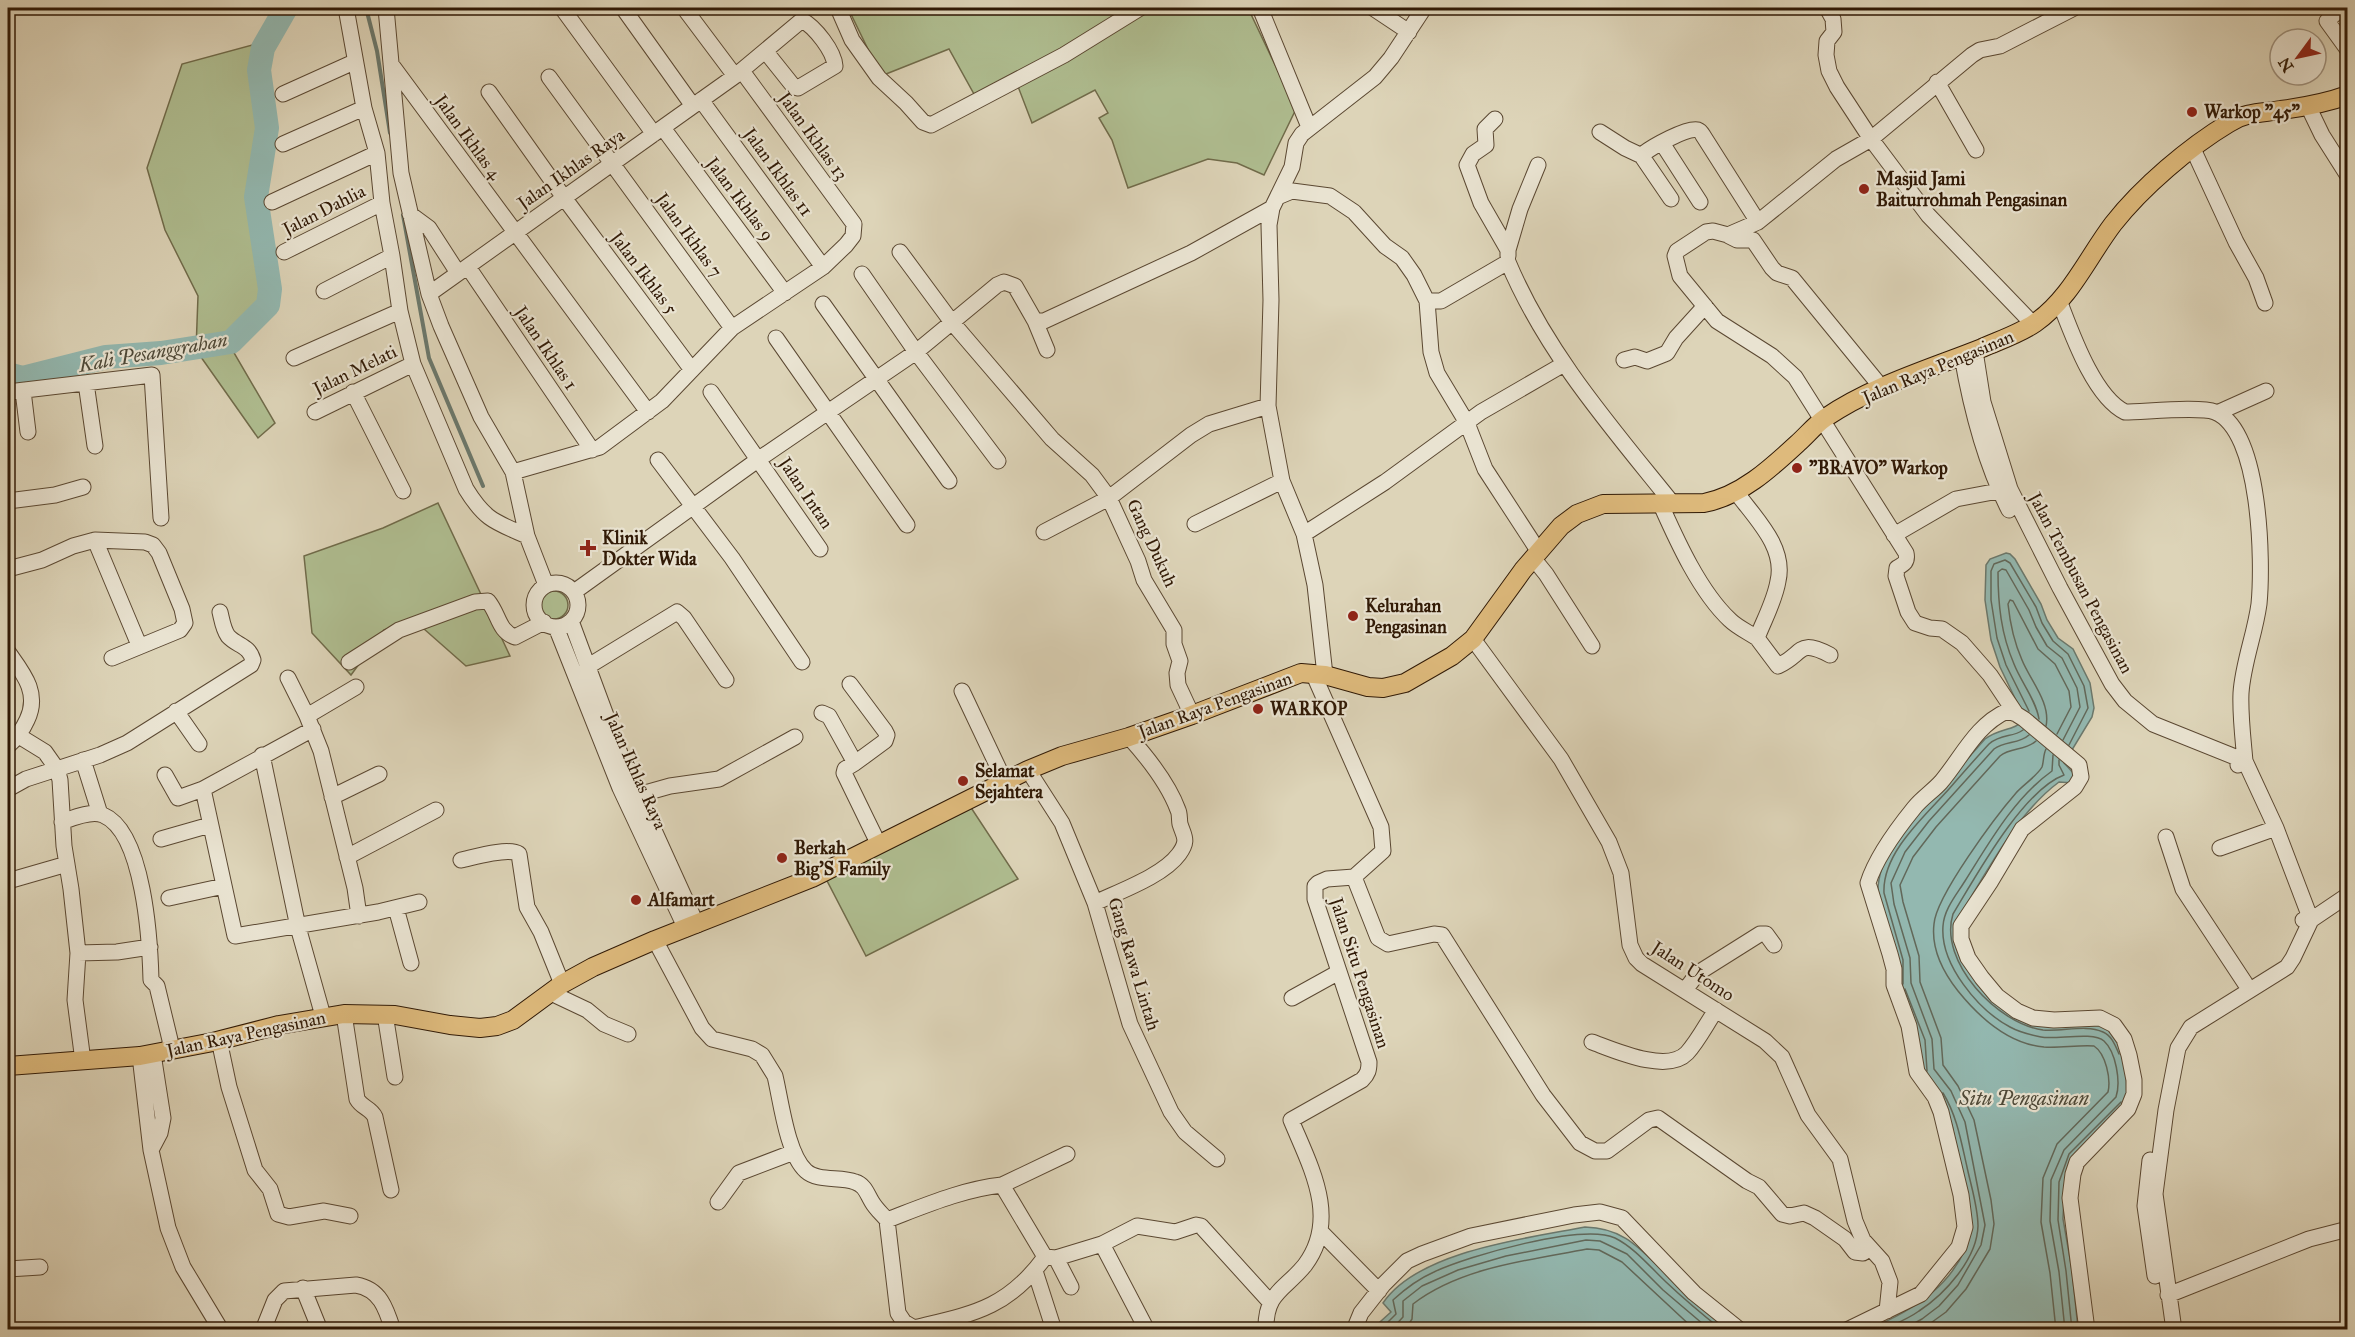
<svg xmlns="http://www.w3.org/2000/svg" width="2355" height="1337" viewBox="0 0 2355 1337" font-family="'IM FELL Great Primer',serif">
<rect width="100%" height="100%" fill="#ddd4b8"/>
<filter id="stains"><feTurbulence type="fractalNoise" baseFrequency=".00333" numOctaves="4"/><feColorMatrix values="0 0 0 0 .2 0 0 0 0 .09 0 0 0 0 .02 0 0 0 .5 -.17"/></filter>
<radialGradient id="worn" r=".72"><stop offset=".6" stop-color="#630" stop-opacity="0"/><stop offset="1" stop-color="#630" stop-opacity=".3"/></radialGradient>
<!-- green -->
<path fill="#afbd90" stroke="#706b4a" stroke-width="1.5" d="M848 8H1248L1296 109 1264 175 1237 163 1208 159 1128 188 1112 140 1099 118 1108 113 1095 90 1032 123 1014 76 974 94 949 49 881 76Z
M267 41 254 72 269 120 257 214 268 281 261 322 230 346 275 423 258 438 196 350 198 296 165 230 147 168 182 64Z
M438 503 510 656 466 666 415 621 384 630 351 675 312 633 304 556 383 528Z
M540 605a14 14 0 1 1 28 0a14 14 0 1 1-28 0Z
M966 800 1018 879 866 956 823 873Z"/>
<!-- water -->
<path fill="#93b8b0" stroke="#6b786c" stroke-width="1.5" d="M2006 553 2010 554 2015 559 2041 604 2047 620 2058 638 2073 649 2090 683 2094 708 2092 717 2064 763 2076 776 2073 783 2059 782C2017 813 1986 873 1959 917L1956 925 2006 1008 2099 1024 2114 1032 2126 1054 2127 1104 2085 1146 2064 1198 2063 1219 2072 1270 2078 1329 1866 1330C1914 1311 1962 1281 1972 1226L1952 1125 1945 1110 1921 1075 1897 986 1878 894C1876 851 1918 815 1944 785 1958 770 1971 755 1985 739 2001 727 2013 732 2025 719L2000 667 1991 640 1985 600 1986 565 1990 559Z
M1585 1227C1629 1228 1644 1255 1674 1281 1693 1298 1712 1313 1731 1330H1371L1391 1312 1383 1303C1418 1251 1528 1238 1585 1227Z"/>
<g fill="none" stroke-linecap="round" stroke-linejoin="round">
<!-- shore -->
<path stroke="#62685a" stroke-width="1.5" d="M2029 711 2006 665 1997 638 1991 600V571L1994 564 2005 560 2010 563 2036 607 2042 623 2053 641 2068 654 2084 686 2088 708 2069 745
M2039 719C2036 700 2021 682 2014 664 2001 634 1998 604 1998 572L2002 569 2006 570 2029 610 2036 627 2047 646 2062 658 2077 688 2080 707 2063 740
M2046 726C2051 703 2030 680 2022 660 2014 642 2010 623 2008 604L2010 600 2013 601 2038 649 2055 664 2069 691 2071 707 2057 734
M2046 749C2043 755 2044 761 2042 767 2037 776 2023 785 2016 793 1996 816 1936 896 1934 924 1931 949 1943 972 1958 991 1979 1017 2008 1044 2044 1047 2061 1048 2077 1045 2094 1046 2106 1054 2111 1079 2108 1092L2057 1144 2043 1178 2041 1222 2050 1273 2056 1330
M2053 755 2052 771C2014 798 1989 843 1965 881 1957 894 1944 909 1943 926 1940 964 1978 1010 2010 1027 2019 1032 2031 1035 2041 1037 2056 1040 2093 1031 2104 1041 2116 1052 2121 1082 2116 1097L2064 1150 2051 1180 2050 1221 2059 1272 2065 1330
M2059 760V765L2064 775C2023 790 1976 876 1953 914 1938 962 1998 1024 2043 1030 2062 1032 2086 1024 2103 1032 2112 1036 2115 1045 2119 1054
M1903 984V960L1884 893C1882 853 1924 817 1949 789 1962 774 1975 759 1989 744 2002 733 2012 738 2023 730
M1905 989 1925 1040 1927 1071
M1380 1330 1396 1314 1393 1300C1405 1289 1418 1279 1434 1272 1468 1256 1582 1223 1615 1238 1635 1248 1650 1267 1666 1282 1684 1299 1703 1315 1722 1330
M1391 1330 1403 1317V1301L1422 1286 1458 1270 1506 1256 1586 1240 1600 1241 1627 1254 1663 1290 1710 1330
M1405 1330 1412 1319 1413 1304C1461 1267 1530 1260 1587 1249L1599 1250 1622 1262 1695 1330
M1882 1330C1895 1324 1908 1319 1919 1311 1945 1294 1977 1259 1978 1226 1978 1207 1971 1186 1967 1167 1961 1141 1957 1116 1943 1093
M1902 1330 1922 1319 1939 1306 1958 1285 1981 1245 1985 1225 1965 1122 1951 1091 1934 1069 1932 1039 1911 983 1910 958 1894 904 1891 883 1905 852 1929 821 1994 749C2005 741 2019 744 2029 735
M1921 1330 1946 1312 1966 1289 1990 1249 1994 1224 1991 1200 1974 1120 1958 1086 1943 1065 1941 1038 1920 982 1919 956 1903 902 1900 885 1913 857 1936 827 2000 756C2011 747 2025 751 2036 741
M2072 1330 2066 1271 2058 1220 2059 1182 2069 1154 2121 1102"/>
<!-- stream -->
<path stroke="#6b786c" stroke-width="4" d="M366 8 377 51 390 133
M403 215 429 358 483 486"/>
<!-- river -->
<path stroke="#93b8b0" stroke-width="24" d="M8 374 23 378 106 357 161 353 231 342 268 305 270 289 256 197 267 128 259 70 263 48 286 8"/>
<!-- minor casing -->
<g stroke="#5b4832" stroke-width="17">
<path id="minor" d="M346 8 364 108 377 153 382 203 392 256 400 311 413 364 466 489C485 520 495 522 527 536
M386 8 401 173 429 294 441 326 481 417 513 472 527 536 546 585
M562 8 654 134
M623 8 693 106
M684 8 735 76
M838 8 852 40 879 78 906 103 923 122 931 125 1064 55 1140 8
M1260 8 1309 127
M1373 8 1409 32
M1827 8 1833 19 1834 32 1827 41 1826 55 1829 71 1837 87 1871 139 1928 215 2033 324
M2337 8V12L2327 21 2348 50
M391 64 648 412
M549 77 732 328
M1937 82 1976 150
M489 92 565 199 692 370
M283 94 354 62
M701 100 823 267
M2308 106 2322 135 2348 176
M1495 119 1485 129 1486 145 1473 154 1467 165 1481 203 1508 250
M663 128 785 293
M1600 132 1625 148 1642 156
M1662 143 1700 202
M283 144 364 108
M2193 149 2236 242 2256 278 2265 303
M1280 196 1292 191 1330 196 1354 212 1385 246 1402 258 1414 275 1427 301H1441L1508 262C1546 353 1612 428 1673 504
M1671 199 1643 158V154C1652 147 1687 127 1698 130 1701 131 1702 134 1704 137L1758 222
M272 202 377 153
M1272 208 1269 225 1271 300 1268 406 1282 481 1304 534 1315 585 1325 675
M410 214 429 228 458 273
M1729 236 1737 240H1753L1772 268 1777 273 1792 278 1882 388
M284 252 382 203
M900 252 951 321 1052 439 1092 475 1109 498 1138 561 1144 580 1174 630V644L1180 661 1177 673 1178 685 1192 715
M1508 256V250L1520 209 1538 165
M468 267 592 450
M862 274 916 352 998 461
M324 291 392 256
M429 294 735 76 802 20C815 27 834 51 835 66L798 88 794 87 766 52
M1427 301 1431 352 1437 373 1467 423 1485 469 1539 552
M2060 303C2072 334 2094 397 2125 412 2144 412 2200 406 2215 412 2261 430 2263 562 2259 604 2255 634 2243 663 2241 693 2240 715 2243 738 2245 761L2238 765
M823 304 949 481
M1035 321 1047 350
M776 338 907 525
M1975 351 1983 402 2010 489 2060 588 2112 684 2125 701 2153 724 2245 761 2276 828 2311 920 2293 958 2287 967 2191 1027 2178 1048 2166 1110 2155 1194 2174 1330
M1962 356C1971 408 1985 463 2009 510
M294 358 400 311
M1624 360 1635 357 1647 361 1667 353 1676 338 1705 306
M86 383 95 446
M23 391 28 432
M8 392 152 375 161 518
M353 392 403 491
M711 392 820 549
M315 412 413 364
M2217 413 2266 391
M658 460 732 558 802 662
M513 472 600 447 662 401 732 328 823 267 846 245 853 236 854 224 742 71
M1736 492C1755 518 1786 547 1778 581 1775 600 1764 620 1757 638L1778 666C1804 654 1797 638 1830 655
M8 501 55 495 83 487
M1661 505C1677 541 1700 592 1730 620 1737 627 1748 632 1757 638
M1195 524 1282 481
M1044 532 1109 498 1191 435 1209 424 1268 406
M1304 534 1385 482 1481 412 1564 364
M1894 535 1956 499 2009 489
M95 540 139 645
M1533 558 1546 574 1592 646
M8 569 42 560 73 546 95 540 145 542 153 545 159 553 182 609 185 623 180 630 112 658
M534 605a22 22 0 1 1 44 0a22 22 0 1 1-44 0Z
M574 592 759 459 916 352 997 285 1004 282 1015 286 1035 321H1044L1191 253 1272 208 1292 167 1296 143 1302 134 1375 77 1391 58 1424 8
M571 621 624 764 697 925
M556 627 620 788 686 929
M1473 639 1561 759 1609 842 1621 873 1630 945 1636 958 1642 964 1765 1041 1782 1057 1808 1115 1840 1159 1855 1221 1863 1240 1882 1261 1890 1282 1887 1311
M8 652C23 673 40 693 27 720 22 731 17 738 8 746
M349 662 399 630 475 602 488 601C499 614 498 631 515 637L544 622
M587 667 677 612 684 618 726 680
M288 678 307 716 321 751 355 888 359 916
M962 691 1005 782
M176 711 199 744
M822 713 829 716 855 763 885 741 887 735 885 731 850 684
M2016 714 1990 675 1962 643 1942 629 1930 628 1915 623 1908 612 1896 576 1897 568C1904 564 1908 562 1906 553L1795 377 1772 356 1717 321 1680 276 1675 256 1677 251 1706 232 1713 231 1728 235 1758 222 1836 159 1871 139 1972 55 1980 50 2000 46 2074 8
M307 716 356 687
M8 734 19 736 45 752 57 769 60 780 64 846 71 889 78 953 75 1000 83 1061
M262 755 298 927 323 1016
M83 760 100 814
M855 763 845 769 844 773 879 845
M1028 770 1062 823 1095 903 1130 1024 1171 1112 1185 1132 1217 1159
M165 775 178 798 203 789 313 729
M8 789 26 779 100 755 127 743 251 665 253 660C249 645 237 646 228 636 223 629 222 620 220 612
M203 789 235 936 378 912 419 902
M638 795 670 786 719 779 795 737
M332 797 379 774
M62 822C73 818 91 810 103 815 144 832 150 941 151 980L157 986 170 1040V1051
M2166 837 2183 889 2245 983
M161 839 210 825
M2220 848 2276 828
M347 857 436 810
M461 860C475 857 508 847 519 854L527 907 541 932 562 984
M1354 877 1378 938 1388 944 1434 934 1442 935 1543 1095 1580 1143 1595 1151H1607L1649 1120 1658 1118 1747 1181 1759 1187 1782 1214 1790 1216 1804 1213 1815 1218 1845 1239 1855 1252 1863 1253 1870 1248
M8 881 67 864
M169 898 224 886
M1095 903C1120 891 1163 876 1179 854 1189 840 1184 837 1180 824 1179 819 1180 814 1178 810 1168 783 1148 758 1129 737
M396 908 411 963
M2303 920H2311L2348 895
M655 940 702 1028 712 1039 752 1049 762 1055 775 1076C781 1101 787 1154 806 1171 818 1182 841 1176 855 1182 865 1185 867 1194 872 1202 876 1209 882 1214 887 1220 924 1206 963 1189 1002 1185L1045 1257 1056 1258 1102 1244 1137 1226 1175 1232 1196 1225 1201 1226 1270 1302
M78 953 117 952 150 947
M1685 990 1698 973 1760 934H1766L1774 945
M551 993 587 1010 604 1024 628 1034
M1292 998 1339 972
M344 1014 357 1099C362 1108 371 1108 375 1117L391 1190
M385 1014 395 1077
M219 1040 229 1087 255 1170 270 1189 278 1214 289 1217 324 1211 350 1216
M1592 1042C1614 1050 1667 1074 1687 1053 1698 1041 1707 1023 1716 1010
M140 1056 151 1150 168 1228 183 1267 221 1330
M151 1150 160 1133 163 1118 153 1054
M2150 1160 2145 1206 2155 1276
M1002 1185 1067 1154
M718 1202 739 1173 794 1152
M887 1220 898 1313 904 1322 914 1328C972 1314 1007 1309 1045 1257
M1320 1231 1379 1291
M1102 1244 1147 1330
M1056 1258 1071 1287
M8 1269 40 1267
M1035 1271 1054 1330
M303 1288 320 1330
M2168 1295 2309 1239 2348 1229
M263 1330 275 1300 284 1291 356 1285C380 1289 386 1308 393 1330
M1266 1330C1265 1292 1285 1290 1305 1265 1340 1218 1310 1166 1291 1120L1362 1080C1368 1074 1369 1070 1369 1062L1315 899V886L1318 883 1327 879 1354 877 1383 851 1381 827 1313 673
M1354 1330 1361 1313 1383 1285 1407 1261 1422 1254 1471 1236 1574 1215 1600 1212 1622 1218 1694 1293 1740 1330
M1847 1330 1921 1294 1959 1247 1965 1227 1961 1195 1941 1112 1935 1097 1917 1072 1909 1026 1894 985V969L1890 954 1868 883C1876 857 1897 829 1914 808 1922 798 1933 791 1941 782 1962 757 1976 725 2007 711L2016 714 2024 719 2079 765 2081 777 2075 787 2022 829 1991 881 1961 926V939L1968 958 1982 978 1997 996 2017 1011 2033 1018 2054 1020 2100 1018 2114 1025 2124 1039 2129 1055 2134 1080V1094L2128 1109 2077 1162 2073 1174 2070 1198 2087 1330"/>
</g>
<!-- major casing -->
<g stroke="#301905" stroke-width="20">
<path id="major" d="M8 1066 140 1056 213 1042 279 1025 344 1014 395 1015 450 1025 480 1028 497 1026 513 1020 562 984 593 967 655 940 812 878 1028 770 1062 756 1129 737 1192 715 1301 673 1325 675 1368 687 1383 688 1405 683 1452 656 1473 639 1523 570 1561 526 1577 514 1603 504 1704 503C1741 496 1771 468 1798 443 1807 435 1815 425 1825 418 1872 386 1929 369 1982 348 2000 340 2019 334 2035 323 2070 299 2088 257 2113 224 2142 187 2189 147 2229 123 2245 112 2263 113 2281 110 2304 107 2326 103 2348 95"/>
</g>
<!-- minor -->
<use href="#minor" stroke="#e9e3d1" stroke-width="15"/>
<!-- major -->
<use href="#major" stroke="#deba7c" stroke-width="18"/>
</g>
<!-- markers -->
<g fill="#8f2418" stroke="#e9e3d1" stroke-width="2">
<circle cx="2192" cy="112" r="6"/>
<circle cx="1864" cy="189" r="6"/>
<circle cx="1797" cy="468" r="6"/>
<path d="M585 539h6v6h6v6h-6v6h-6v-6h-6v-6h6z"/>
<circle cx="1353" cy="616" r="6"/>
<circle cx="1258" cy="709" r="6"/>
<circle cx="963" cy="781" r="6"/>
<circle cx="782" cy="858" r="6"/>
<circle cx="636" cy="900" r="6"/>
</g>
<g text-anchor="middle" stroke-width="4.5" stroke-linejoin="round" paint-order="stroke">
<!-- poi labels -->
<g font-size="18" font-weight="bold" fill="#301905" stroke="#e9e3d1" text-anchor="start">
<text x="2204" y="118">Warkop "45"</text>
<text x="1876" y="185">Masjid Jami<tspan x="1876" dy="21">Baiturrohmah Pengasinan</tspan></text>
<text x="1809" y="474">"BRAVO" Warkop</text>
<text x="602" y="544">Klinik<tspan x="602" dy="21">Dokter Wida</tspan></text>
<text x="1365" y="612">Kelurahan<tspan x="1365" dy="21">Pengasinan</tspan></text>
<text x="1270" y="715">WARKOP</text>
<text x="975" y="777">Selamat<tspan x="975" dy="21">Sejahtera</tspan></text>
<text x="794" y="854">Berkah<tspan x="794" dy="21">Big'S Family</tspan></text>
<text x="648" y="906">Alfamart</text>
</g>
<!-- street labels -->
<g font-size="18" fill="#301905" stroke="#e9e3d1">
<text transform="translate(813 136) rotate(54)" y="6">Jalan Ikhlas 13</text>
<text transform="translate(468 137) rotate(54)" y="6">Jalan Ikhlas 4</text>
<text transform="translate(571 169) rotate(-35)" y="6">Jalan Ikhlas Raya</text>
<text transform="translate(778 172) rotate(54)" y="6">Jalan Ikhlas 11</text>
<text transform="translate(740 199) rotate(53)" y="6">Jalan Ikhlas 9</text>
<text transform="translate(324 210) rotate(-27)" y="6">Jalan Dahlia</text>
<text transform="translate(689 235) rotate(54)" y="6">Jalan Ikhlas 7</text>
<text transform="translate(644 273) rotate(53)" y="6">Jalan Ikhlas 5</text>
<text transform="translate(546 348) rotate(56)" y="6">Jalan Ikhlas 1</text>
<text transform="translate(1938 367) rotate(-23)" y="6">Jalan Raya Pengasinan</text>
<text transform="translate(355 370) rotate(-26)" y="6">Jalan Melati</text>
<text transform="translate(806 493) rotate(56)" y="6">Jalan Intan</text>
<text transform="translate(1152 543) rotate(65)" y="6">Gang Dukuh</text>
<text transform="translate(2081 583) rotate(62)" y="6">Jalan Tembusan Pengasinan</text>
<text transform="translate(1215 705) rotate(-20)" y="6">Jalan Raya Pengasinan</text>
<text transform="translate(636 771) rotate(66)" y="6">Jalan Ikhlas Raya</text>
<text transform="translate(1134 964) rotate(73)" y="6">Gang Rawa Lintah</text>
<text transform="translate(1693 971) rotate(33)" y="6">Jalan Utomo</text>
<text transform="translate(1360 973) rotate(72)" y="6">Jalan Situ Pengasinan</text>
<text transform="translate(246 1034) rotate(-12)" y="6">Jalan Raya Pengasinan</text>
</g>
<!-- water labels -->
<g font-size="20" font-style="italic" fill="#4e4938" stroke="#e9e3d1">
<text transform="translate(153 352) rotate(-10)" y="7">Kali Pesanggrahan</text>
<text x="2024" y="1105">Situ Pengasinan</text>
</g>
</g>
<!-- margin -->
<rect width="2355" height="1337" fill="none" stroke="#ddd4b8" stroke-width="30"/>
<rect x="9" y="9" width="2337" height="1319" fill="none" stroke="#301905" stroke-width="3"/>
<rect x="15" y="15" width="2325" height="1307" fill="none" stroke="#301905" stroke-width="1.5"/>
<!-- north arrow -->
<g transform="translate(2298 57) rotate(237)"><circle r="28" fill="#e9e3d1" stroke="#9f927f" stroke-width="1.5"/>
<path d="M0-4.5L10 22L0 15L-10 22Z" fill="#8f2418"/>
<text y="-9" font-size="16" font-weight="bold" text-anchor="middle" fill="#301905">N</text>
</g>
<rect width="100%" height="100%" filter="url(#stains)"/>
<rect width="100%" height="100%" fill="url(#worn)"/>
</svg>
